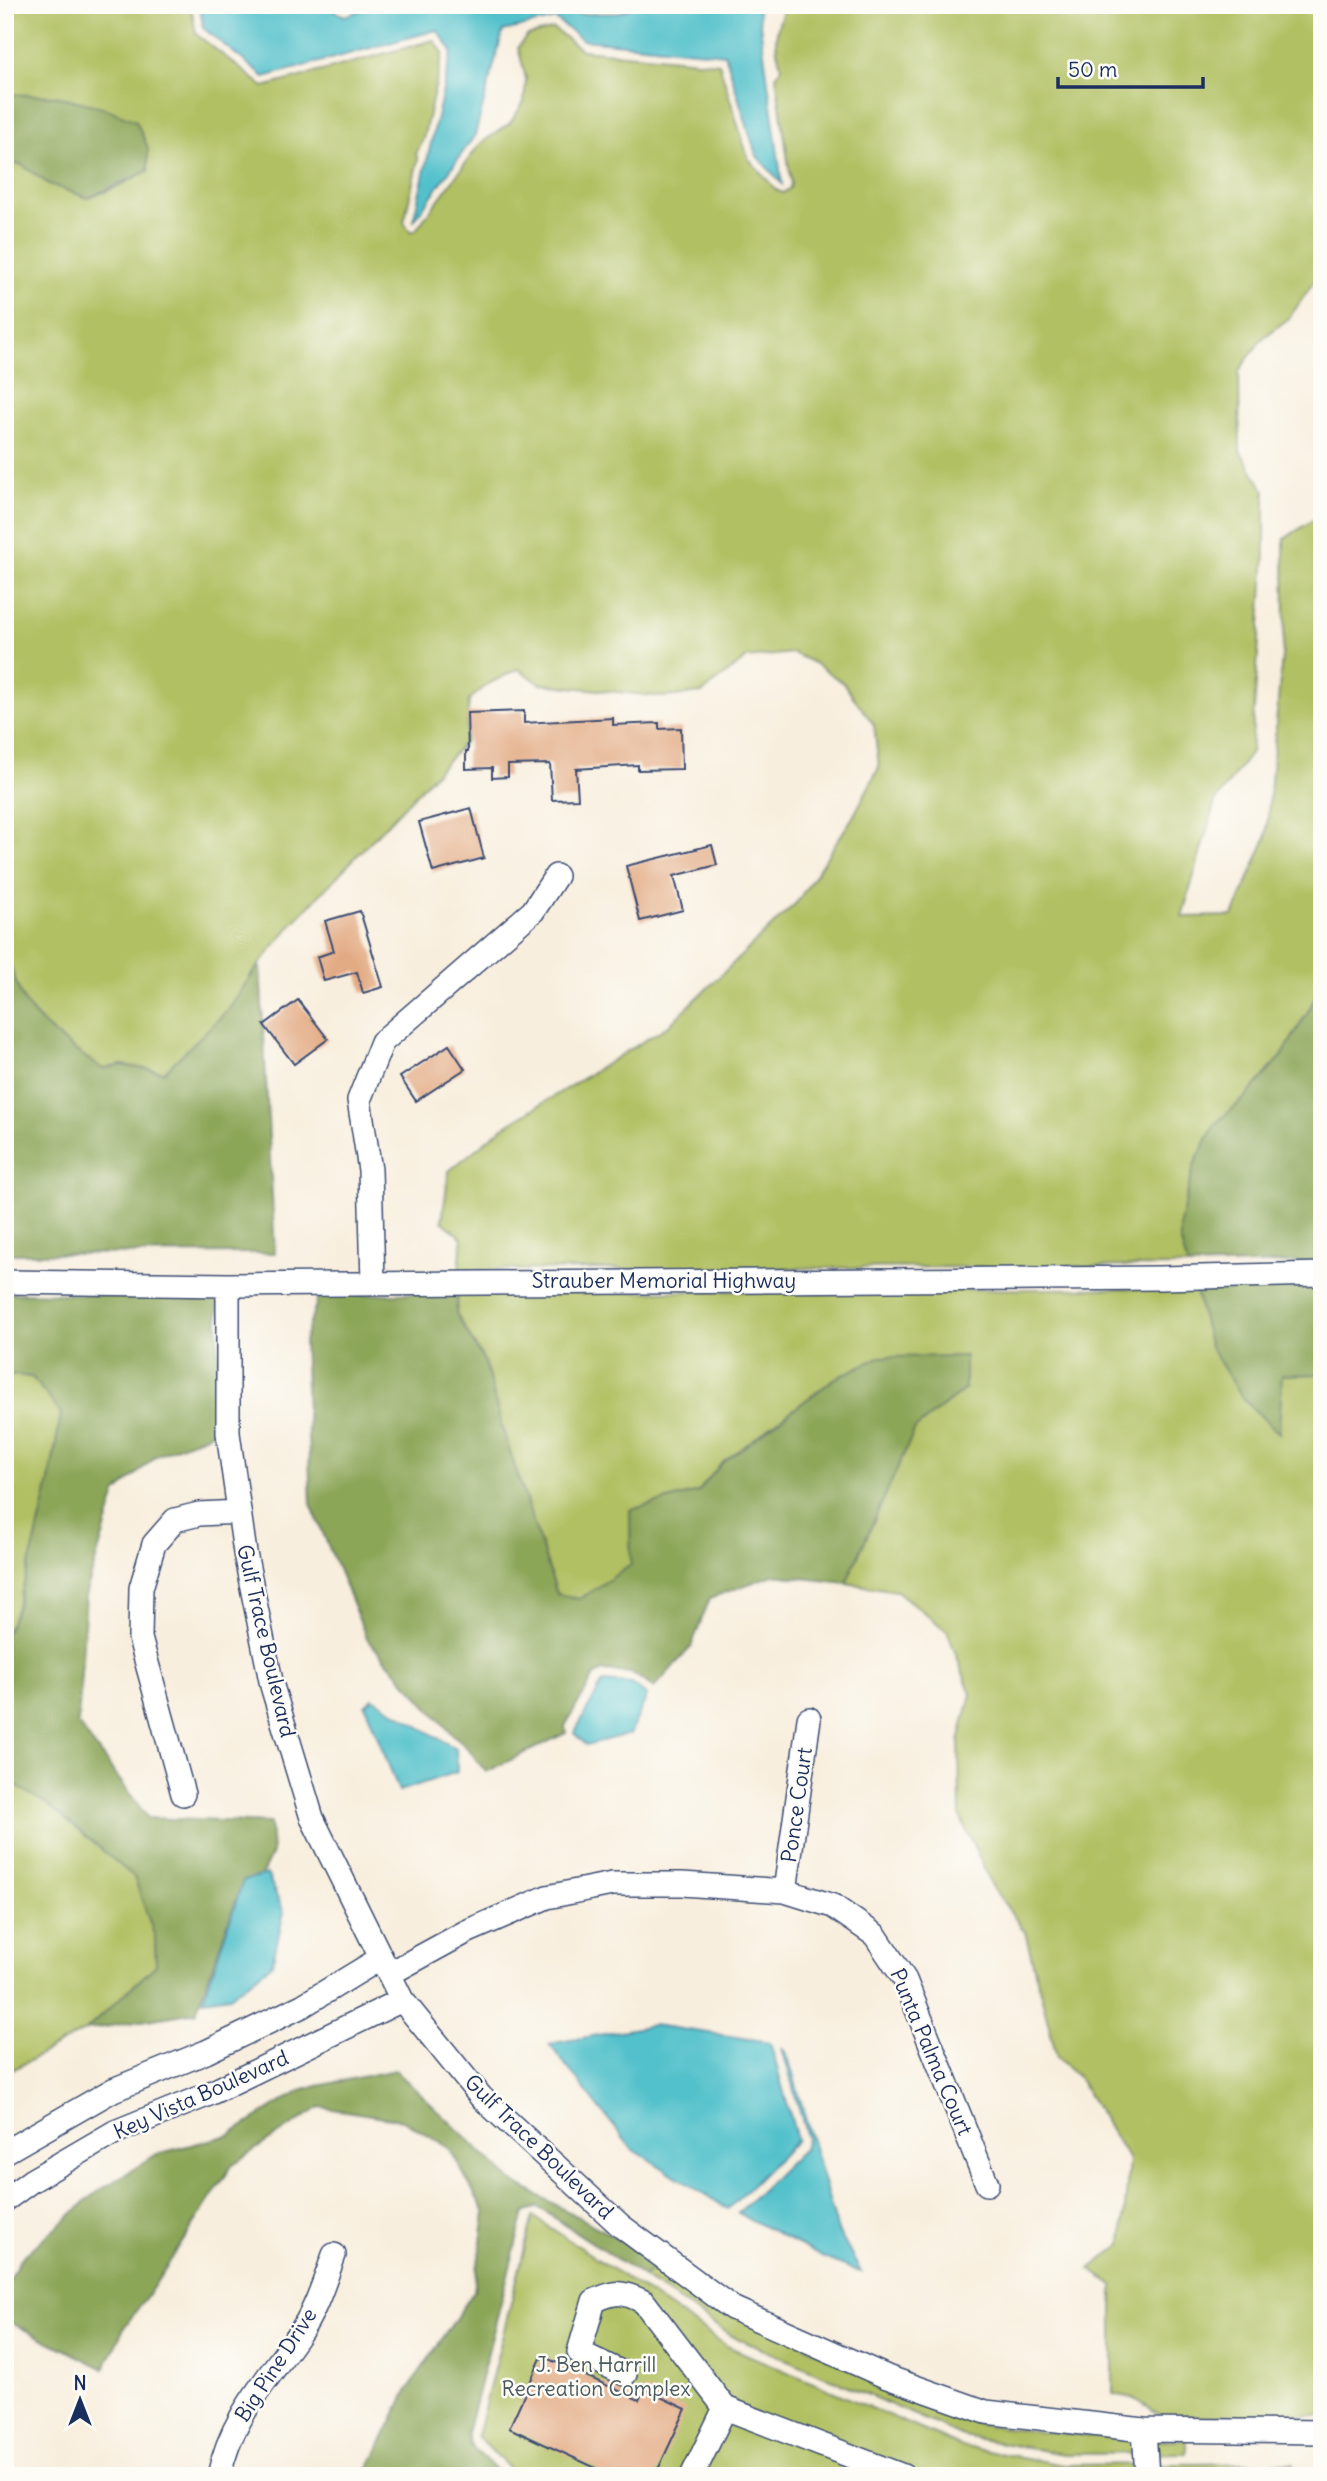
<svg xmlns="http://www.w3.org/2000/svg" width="1327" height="2481" viewBox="0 0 1327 2481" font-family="Delius,sans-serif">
<rect width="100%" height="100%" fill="#fdfcf7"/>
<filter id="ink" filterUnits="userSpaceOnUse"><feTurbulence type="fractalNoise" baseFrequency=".0143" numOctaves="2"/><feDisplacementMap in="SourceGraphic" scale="14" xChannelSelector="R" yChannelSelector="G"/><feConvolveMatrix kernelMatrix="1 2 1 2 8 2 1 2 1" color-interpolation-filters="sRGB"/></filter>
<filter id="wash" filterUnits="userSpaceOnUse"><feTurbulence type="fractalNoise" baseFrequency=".00686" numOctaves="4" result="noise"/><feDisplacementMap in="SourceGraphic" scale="28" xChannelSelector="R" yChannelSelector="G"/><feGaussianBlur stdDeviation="1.57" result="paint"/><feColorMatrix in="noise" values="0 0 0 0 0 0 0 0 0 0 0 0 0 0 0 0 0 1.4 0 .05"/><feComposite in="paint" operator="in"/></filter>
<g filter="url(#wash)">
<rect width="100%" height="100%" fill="#f8eedd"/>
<!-- green -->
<path fill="#b1c062" stroke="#667860" stroke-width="2" d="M5 5H191L196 34 264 87 434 40 443 53 423 139 416 154 418 159 404 222 410 231H415L480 144 510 123 524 102 526 79 518 47 527 36 554 29 582 50 719 63 748 158 776 190 783 193 790 188 791 182 776 76 782 67C772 43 776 30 785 5H1322V270L1289 318 1262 339 1239 371 1240 451 1265 491V555L1251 753 1215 802 1182 917 1233 916 1266 838 1285 622 1284 539 1322 514V981L1310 1008 1281 1057 1245 1098 1215 1124 1194 1165 1180 1224V1239L1188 1266 459 1270 462 1238 442 1221 449 1171 502 1128 668 1026 797 902 853 817 879 767 874 725 843 683 816 664 793 653 747 658 702 693 664 697 541 684 518 669 488 684 469 700 465 742 292 924 251 975 228 1010 164 1072 122 1065 103 1069C78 1053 33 1023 21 995 14 980 10 963 5 947V162L22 165 49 184 88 198 118 187 148 170 17 96 5 94Z
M1195 1288 1210 1347 1245 1401 1281 1375 1322 1374V2415L1164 2417 1133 2398 1113 2394V2285L1090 2269 1122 2244 1129 2160 1077 2076 1057 2057 1025 1932 993 1888 960 1816 959 1741 971 1694 947 1631 897 1591 846 1583 915 1428 965 1389 834 1379 721 1464 698 1492 630 1510 631 1565 580 1599 557 1594 504 1434 485 1363 456 1313 458 1293Z
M5 1374 32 1377 61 1413C53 1467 42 1520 27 1573 21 1594 16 1615 5 1634Z
M5 1779 50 1806 134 1877 155 1937 156 1965 86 2030 5 2074Z
M533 2216 727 2346 960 2446 1063 2465 1294 2463V2476H517L477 2436Z
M656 2265 883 2387 986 2426 1143 2441 1186 2439V2453L1063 2454 963 2436 732 2336 644 2277Z"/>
<!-- forest -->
<path fill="#8ca658" stroke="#546a5b" stroke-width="2" d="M5 94 56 96 102 107 136 121 148 148V171L88 198 49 184 22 165 5 162Z
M5 947C10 963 14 980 21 995 33 1023 78 1053 103 1069L122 1065 164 1072 228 1010 260 964 275 1253 5 1254Z
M1322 981V1262L1188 1266 1180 1239V1224L1194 1165 1215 1124 1245 1098 1281 1057 1310 1008Z
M1322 1285V1374L1282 1375 1279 1433 1245 1401 1210 1347 1195 1288Z
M5 1293 218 1296V1430L156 1456 116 1493 86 1593 78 1724 148 1818 270 1823 272 1853 261 1876 243 1881 196 2012 86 2030 156 1965 155 1937 134 1877 50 1806 5 1779V1634C16 1615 21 1594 27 1573 42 1520 53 1467 61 1413L32 1377 5 1374Z
M458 1293 456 1313 485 1363 504 1434 557 1594 580 1599 631 1565 630 1510 698 1492 721 1464 834 1379 879 1357 965 1356V1389L915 1429 846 1583 773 1575 710 1598 691 1647 654 1688 632 1673 603 1671 594 1676 565 1726 566 1733 486 1772C476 1760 466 1743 453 1735L367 1639 311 1504 304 1341 319 1295Z
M395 2070 512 2181 626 2243 656 2265 644 2277 538 2207 524 2213 467 2433 470 2445 502 2476H365L407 2391 474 2291 485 2213 450 2149 403 2120 320 2107 233 2164 152 2289 125 2326 104 2369 5 2320V2290L20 2259 96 2193 157 2154 229 2135 303 2089Z"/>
<!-- water -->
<path fill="#53c1cb" stroke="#377894" stroke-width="2" d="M200 5H323L345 16 368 8 370 5H567L580 14 617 13 639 5H760L758 10 782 184 756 155 725 54 583 40 555 19 503 31 475 135 413 222 452 51 437 30 264 77 203 28Z
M603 1682 632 1684 647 1696 630 1734 586 1745 574 1733Z
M373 1698 456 1749 457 1772 399 1791 365 1705Z
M267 1874 284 1912 272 1964 230 1996 203 2000 243 1881Z
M653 2025 770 2042 797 2140 728 2209 631 2148 549 2044Z
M782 2048 788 2057 838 2231 861 2272 824 2258 738 2213 804 2148 807 2137Z"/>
<g id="blocks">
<!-- building -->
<path fill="#e3ab84" d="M524 711V723L613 718V725L659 723V729L681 728 682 769 638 770V765L576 769 578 799 552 800 550 764 508 765V777L492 778V768L466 769V751H468L467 713Z
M471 808 484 858 433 872 419 822Z
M712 845 717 865 674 876 683 910 640 921 626 866Z
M360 911 383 987 363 993 357 972 324 981 317 957 334 951 325 921Z
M298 1000 328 1039 294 1064 264 1025Z
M449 1045 465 1069 416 1101 400 1077Z
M542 2356 639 2400 644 2389 686 2409 655 2476H593L596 2468 509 2428Z"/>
</g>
</g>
<g filter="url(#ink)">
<use href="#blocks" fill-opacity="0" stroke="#3c4c71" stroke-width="2"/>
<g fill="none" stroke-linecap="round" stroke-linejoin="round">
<!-- minor casing -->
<g stroke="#3c4c71" stroke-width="26">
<path id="minor" d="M5 1282 228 1285 1161 1278 1322 1274
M373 1282 370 1170 359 1100 382 1042 533 911 556 876
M228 1285V1433L245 1553 272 1686 312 1818 402 2000 481 2097 621 2226 732 2308 887 2377 986 2412 1144 2430 1322 2432
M183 1794 140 1638 141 1588 154 1544 175 1520 199 1514 239 1512
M785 1891 809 1719
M389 1974 466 1932 547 1897 612 1884H682L785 1891 833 1906 875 1935 905 1980 987 2184
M5 2152 113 2090 206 2052 302 2006 381 1958
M5 2200 31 2181 115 2132 209 2094 402 2000
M625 2374 579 2352 594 2301C616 2291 622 2291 644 2302L725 2408
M1144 2430 1147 2476
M219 2476C231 2417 266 2382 299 2334 316 2310 324 2282 334 2255
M692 2476 725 2408 903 2476"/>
</g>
<!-- minor -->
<use href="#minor" stroke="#fff" stroke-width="23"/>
</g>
</g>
<g text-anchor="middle" stroke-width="5" stroke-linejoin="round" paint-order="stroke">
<!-- street labels -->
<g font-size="21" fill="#1b2f5e" stroke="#fdfcf7">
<text x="664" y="1288">Strauber Memorial Highway</text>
<text transform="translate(266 1641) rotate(77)" y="7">Gulf Trace Boulevard</text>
<text transform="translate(797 1805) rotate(-82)" y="7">Ponce Court</text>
<text transform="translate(931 2052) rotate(67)" y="7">Punta Palma Court</text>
<text transform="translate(201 2095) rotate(-24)" y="7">Key Vista Boulevard</text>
<text transform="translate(539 2147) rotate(44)" y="7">Gulf Trace Boulevard</text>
<text transform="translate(276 2365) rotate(-57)" y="7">Big Pine Drive</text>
</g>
<!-- park labels -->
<g font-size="21" fill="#485a5f" stroke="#fdfcf7">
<text x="596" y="2372">J. Ben Harrill<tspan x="596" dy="24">Recreation Complex</tspan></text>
</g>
</g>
<!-- margin -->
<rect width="1327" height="2481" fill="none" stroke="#fdfcf7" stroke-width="28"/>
<!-- north arrow -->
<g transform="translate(80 2400)" stroke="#fdfcf7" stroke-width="5" paint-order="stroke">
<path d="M0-5L12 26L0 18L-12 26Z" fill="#1b2f5e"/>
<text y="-10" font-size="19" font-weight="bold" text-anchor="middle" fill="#1b2f5e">N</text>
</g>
<!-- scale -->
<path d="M1058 77v10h145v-10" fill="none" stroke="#1b2f5e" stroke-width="3.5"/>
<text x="1068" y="77" font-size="21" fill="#1b2f5e" stroke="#fdfcf7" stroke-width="5" paint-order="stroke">50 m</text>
</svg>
